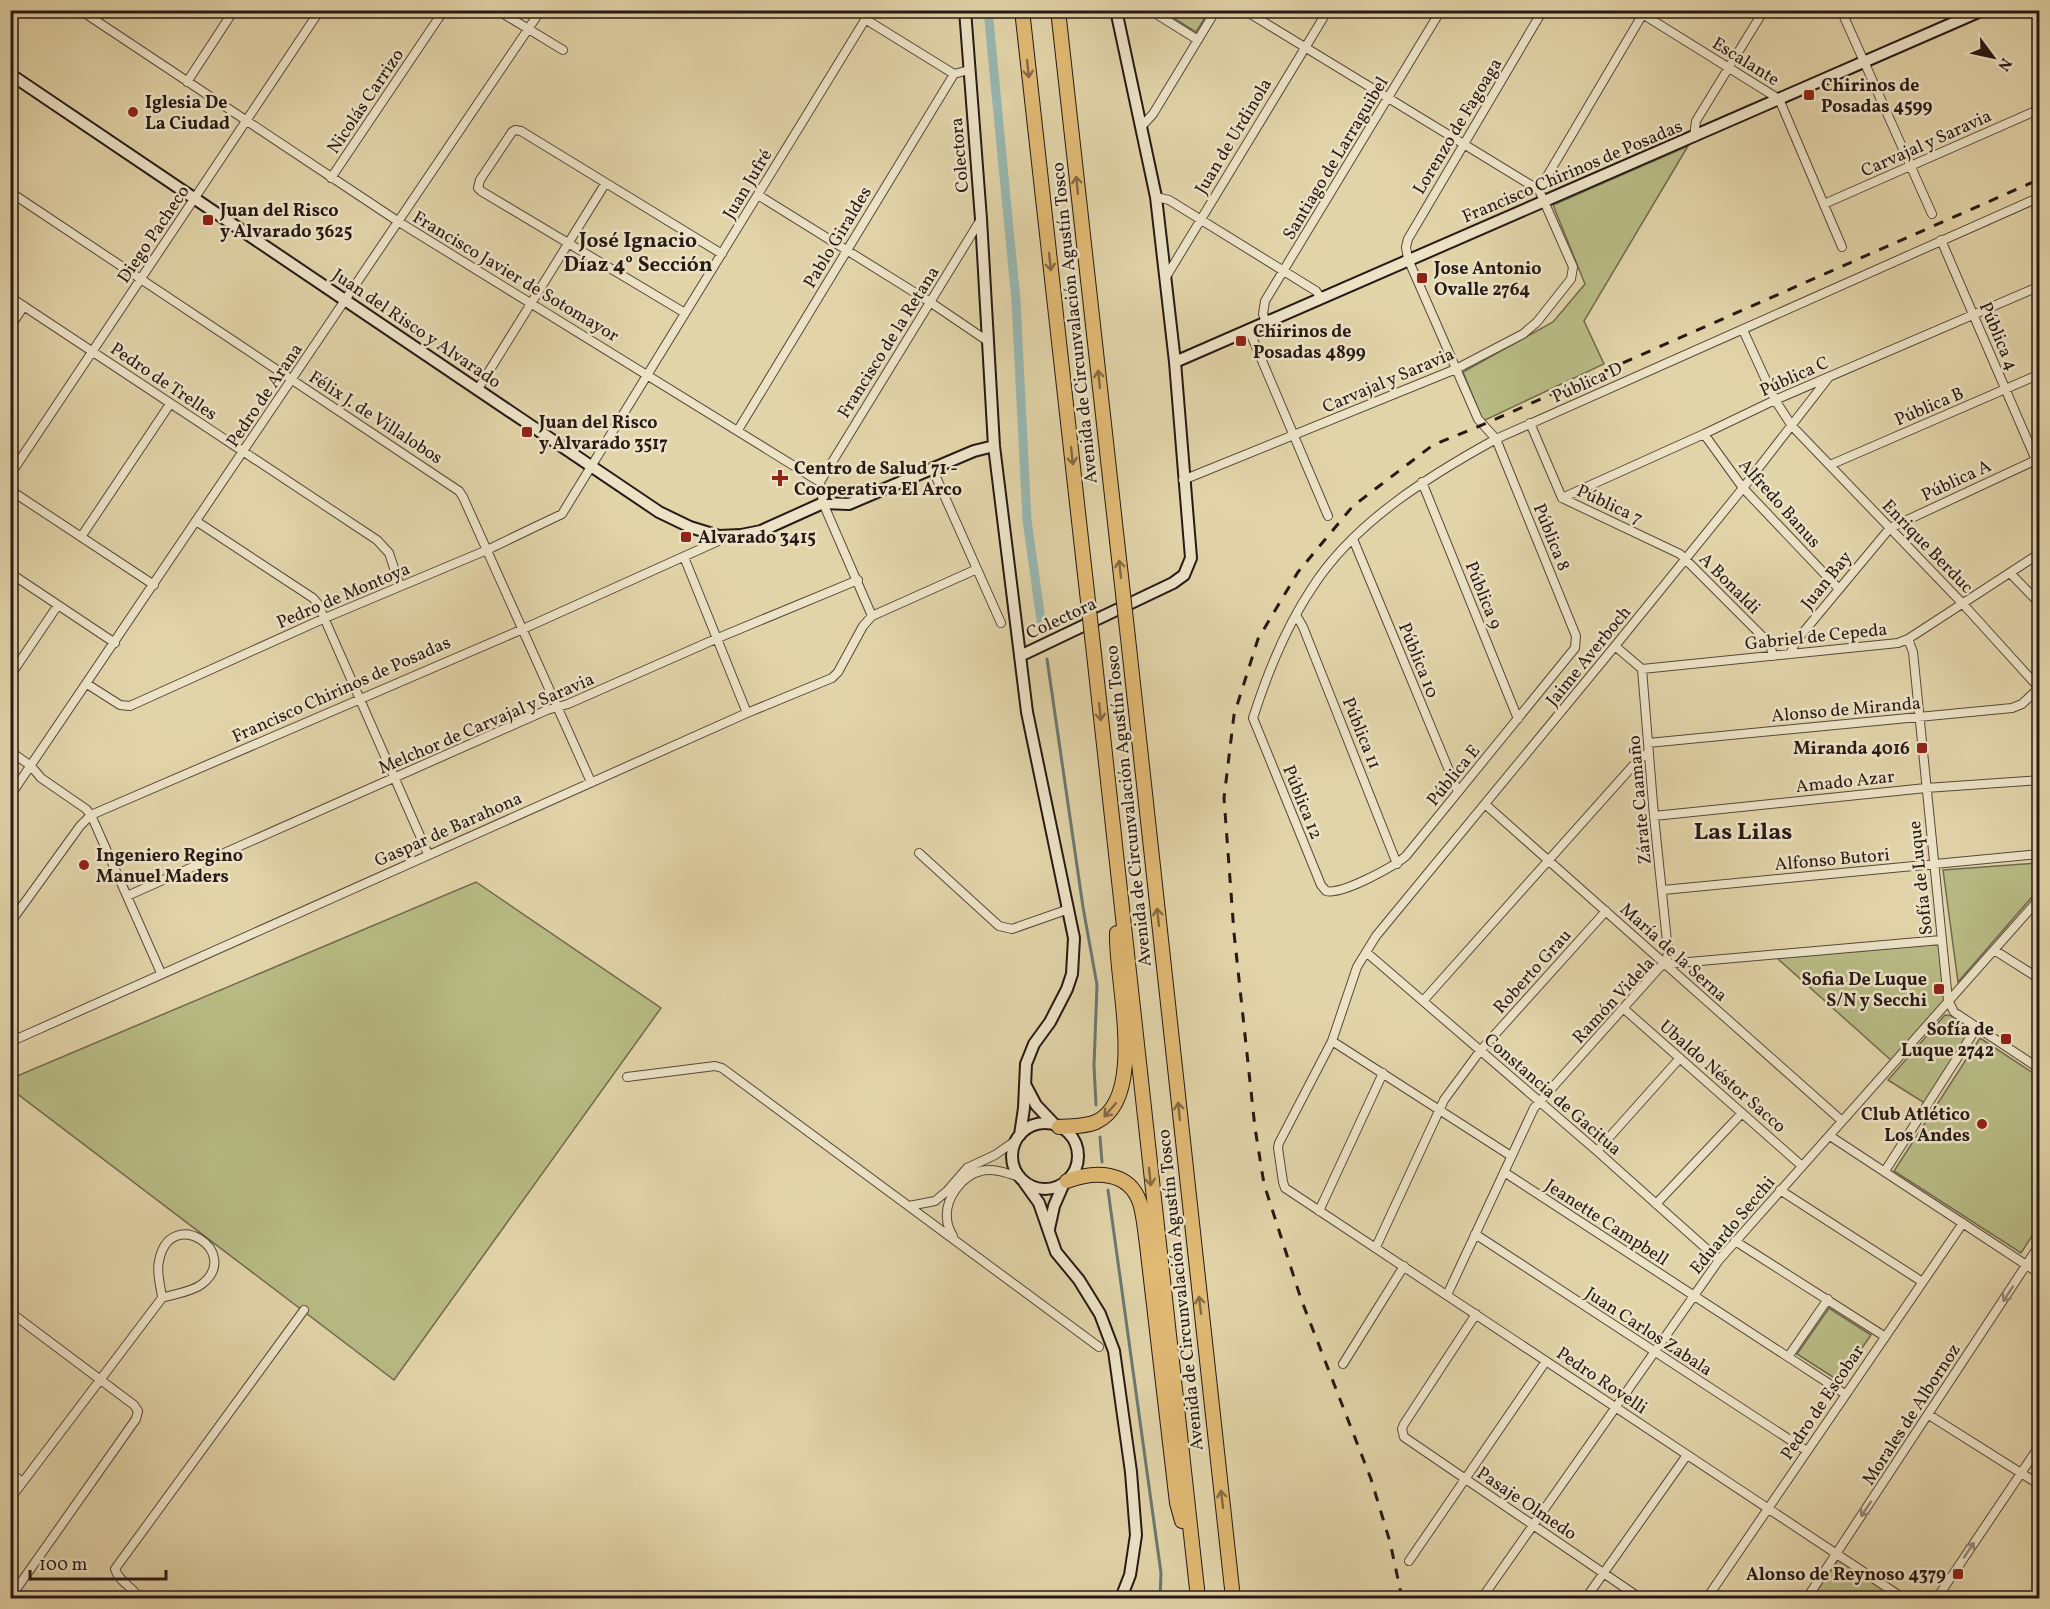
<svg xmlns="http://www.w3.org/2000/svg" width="2050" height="1609" viewBox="0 0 2050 1609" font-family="Vollkorn,serif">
<rect width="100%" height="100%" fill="#e2d4a9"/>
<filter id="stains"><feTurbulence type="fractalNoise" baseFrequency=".00333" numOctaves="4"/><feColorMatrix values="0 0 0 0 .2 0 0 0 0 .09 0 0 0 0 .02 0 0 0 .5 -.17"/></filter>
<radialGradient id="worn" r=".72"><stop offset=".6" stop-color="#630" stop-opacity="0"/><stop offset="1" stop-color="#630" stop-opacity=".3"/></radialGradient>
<!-- green -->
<path fill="#b8bb85" stroke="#706a4c" stroke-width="1.5" d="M1162 11H1209L1196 32Z
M1688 146 1584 321 1604 364 1483 421 1463 372 1553 322 1585 284 1553 205Z
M2039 863V889L1958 982 1943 870Z
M476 882 661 1008 394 1380 11 1089 10 1079Z
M1939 944 1944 1002 1893 1062 1777 958Z
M1945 1015C1956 1015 1967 1025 1970 1035L1926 1104 1888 1080Z
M1980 1038 2039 1077V1225L2021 1253 1894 1171Z
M1829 1308 1871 1335 1839 1381 1797 1354Z
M1839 1558 1898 1598H1812Z"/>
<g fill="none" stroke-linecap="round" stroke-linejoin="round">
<!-- stream -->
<path stroke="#6a7872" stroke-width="3" d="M1047 659 1083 907 1097 985 1094 1066 1096 1105
M1100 1137 1102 1162
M1108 1190 1161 1573 1160 1598"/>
<!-- canal -->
<path stroke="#97b7b1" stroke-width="9" d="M988 10 1016 301 1027 520 1041 620"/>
<!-- minor casing -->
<g stroke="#564839" stroke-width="10">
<path id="minor" d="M80 10 399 222 820 482 823 503 872 616
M497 10 563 50
M1150 10 1198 40
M1244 10 1539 190
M1543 10 1408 239 1406 247 1408 259 1478 419 1496 439 1576 636 1575 648 1406 856C1393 867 1342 895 1326 891L1321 885 1253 718C1267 674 1286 627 1312 588 1354 522 1429 476 1496 439L2040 197
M1636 10 1779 99 1842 247
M1841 10 1932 214
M865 19 954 74
M187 82 234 10
M1141 127 1153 114 1216 10
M1694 137 1696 121 1764 10
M331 178 444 10
M1539 190 1644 12
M10 192 459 491 463 497 591 782
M758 195 930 302 986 340
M1156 197 1169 200 1316 291 1321 298
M1824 204 2040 109
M1941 240 2036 460 2040 476
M1166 277 1328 10
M10 297 377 540 389 553 400 586
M685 313 481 191 478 188 480 180 512 132 515 130 521 131 722 254
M1266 323 1263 314 1265 301 1441 10
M10 327 24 306
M1249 330 1328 516
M1743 330 1775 400 1792 426 1963 604 2040 689
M1829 377 1743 488 1615 646 1376 936 1357 967 1332 1041 1279 1143 1278 1148 1283 1182 1285 1188 1903 1598
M478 389 605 184
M1530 423 1562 498 1680 554 1770 644 1773 656
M738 430 954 74 969 70
M1704 434 1743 488 1838 588
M1830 465 2040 374
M932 468 1001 623
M10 475 320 10
M1183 480 1456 369 1523 334 1537 322 1571 279 1573 267 1539 190
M820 482 981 219
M1422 482 1518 719
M10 490 154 585
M1562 498 1704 434 1775 400 2040 286
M196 521 313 598 318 604 428 854
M81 537 170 404
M1353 539 1458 792
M684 557 747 713
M10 573 115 643
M2010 573 2040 604
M1296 615 1303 627 1397 864
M1908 639 1913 652 1948 1000 1954 1012 2040 1069
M1615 646 1642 669 1654 816 1668 951 1666 964
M1790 654 1796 641 1890 528 2036 460
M1642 669 1898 643 1908 639 2040 553
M10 676 58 605
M87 684 120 705 130 706 325 618 487 550 562 514 871 10
M1648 743 2012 708 2022 704 2040 687
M10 751 31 766 41 778 86 809 91 815 161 973
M10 796 541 10
M1486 805 1842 1121
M1654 816 1926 788 2040 780
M919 853 999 926 1012 929 1069 909
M1663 890 2040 854
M127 896 547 710 568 704 718 638 858 580
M10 923 80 826 91 815 523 629 725 538
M1994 950 2040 979
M1366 952 1597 1151 1719 1260
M1423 1001 1639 759 1649 752
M1623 1008 1802 1166
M1332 1041 1511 1156
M10 1042 747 713 832 678 838 672 863 626 872 616 977 569
M627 1077 715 1066 722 1068 1099 1347
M1830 1136 2040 1274
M1597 1151 1680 1058
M1885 1171 1977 1027
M1504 1172 1845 1394
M1780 1190 1921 1281
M1656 1204 1742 1113
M909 1206 935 1201 947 1191 967 1168 995 1155 1015 1141
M1319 1211 1383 1073
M1475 1234 1807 1451
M953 1236C950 1231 947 1224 947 1218 945 1199 962 1175 981 1171 993 1168 1007 1173 1019 1177
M1735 1241 1884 1336
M1376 1247 1444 1100 1480 1051 1606 911
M1447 1295 1534 1108 1660 967 1666 964 1941 940
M10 1312 134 1405 138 1411 136 1419 10 1598
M1476 1314 1404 1424 1402 1429 1404 1437 1640 1598
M1788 1357 1828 1299
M1343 1364 1404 1266
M1929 1415 2040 1485
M10 1473 23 1482
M10 1499 162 1298C174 1294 192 1292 202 1284 243 1252 170 1204 159 1261 156 1272 161 1287 162 1298
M1409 1561 1546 1361
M139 1598C133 1587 119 1582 115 1569L304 1310
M1482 1598 1719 1260 2040 898
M1586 1598 1687 1455
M1707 1598 1963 1223
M1807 1598 2040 1244
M1937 1598 2040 1445"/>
</g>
<!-- secondary casing -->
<g stroke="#271914" stroke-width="14">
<path id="secondary" d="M965 10 981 219 994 446 1027 712 1074 938 1072 974 1067 989 1050 1022 1034 1044 1026 1064 1024 1108 1020 1135
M10 74 659 512 690 527 719 536 741 535 761 531 823 503 849 504 974 451 994 446
M1175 362 1983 10
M1020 656 1173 583 1184 575 1191 558 1175 362 1156 197 1116 10
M1026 1086 1036 1105 1055 1125
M1012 1156a33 33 0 1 1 66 0a33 33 0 1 1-66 0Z
M1024 1182 1039 1203 1056 1252 1079 1280 1100 1314 1114 1351 1131 1472 1136 1535 1130 1575 1121 1598
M1049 1229 1054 1206 1064 1183"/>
</g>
<!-- motorway casing -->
<g stroke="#271914" stroke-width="16">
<path id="motorway" d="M1022 10 1083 557
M1058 10 1117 541
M1128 638 1233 1598
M1094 654 1198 1598
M1059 1127C1071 1126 1084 1127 1096 1122 1148 1098 1115 979 1117 933
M1067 1181C1094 1171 1129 1170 1140 1203 1144 1216 1145 1231 1147 1245L1177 1503 1182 1521"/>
</g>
<!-- minor -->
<use href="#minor" stroke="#ece3c7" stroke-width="8"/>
<!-- secondary -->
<use href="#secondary" stroke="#ece3c7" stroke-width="10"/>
<!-- motorway -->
<use href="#motorway" stroke="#e1ba74" stroke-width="14"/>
<!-- rail -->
<path stroke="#271914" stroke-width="3" stroke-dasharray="10 10" stroke-linecap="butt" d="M1402 1598 1390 1542 1371 1479 1301 1299 1264 1184 1255 1128 1234 933 1224 798 1234 715 1258 639 1298 572 1353 506 1433 445 1482 425 2040 179"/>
<!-- motorway-bridge casing -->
<g stroke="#271914" stroke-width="16" stroke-linecap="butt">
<path id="motorway-bridge" d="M1117 541 1128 638
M1083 557 1094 654"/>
</g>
<!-- motorway-bridge -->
<use href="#motorway-bridge" stroke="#e1ba74" stroke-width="14"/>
</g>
<!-- one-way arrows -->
<defs><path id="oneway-shaft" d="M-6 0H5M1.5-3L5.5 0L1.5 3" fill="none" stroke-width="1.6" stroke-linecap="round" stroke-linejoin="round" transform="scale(1.5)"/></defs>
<g stroke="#846a44">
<use href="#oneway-shaft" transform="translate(1028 69) rotate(84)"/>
<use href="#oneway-shaft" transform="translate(1077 185) rotate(-96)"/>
<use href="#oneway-shaft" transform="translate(1050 262) rotate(84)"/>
<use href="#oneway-shaft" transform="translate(1099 379) rotate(-96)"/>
<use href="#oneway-shaft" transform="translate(1072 456) rotate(84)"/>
<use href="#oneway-shaft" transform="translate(1120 569) rotate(-96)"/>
<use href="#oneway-shaft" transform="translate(1100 712) rotate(84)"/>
<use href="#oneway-shaft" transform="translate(1158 917) rotate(-96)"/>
<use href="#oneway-shaft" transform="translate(1110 1110) rotate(131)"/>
<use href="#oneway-shaft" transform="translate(1179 1111) rotate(-96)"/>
<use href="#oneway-shaft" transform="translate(1150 1177) rotate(84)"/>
<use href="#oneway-shaft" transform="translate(1200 1305) rotate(-97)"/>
<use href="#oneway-shaft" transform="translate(1222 1499) rotate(-97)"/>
</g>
<g stroke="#938876">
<use href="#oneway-shaft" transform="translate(2008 1294) rotate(123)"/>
<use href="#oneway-shaft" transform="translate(1866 1509) rotate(124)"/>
<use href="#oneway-shaft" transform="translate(1969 1550) rotate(-56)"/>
</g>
<!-- markers -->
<g fill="#8f2418" stroke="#ece3c7" stroke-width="2">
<rect x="1803" y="89" width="12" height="12" rx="3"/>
<circle cx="133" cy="112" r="6"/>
<rect x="202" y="214" width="12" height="12" rx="3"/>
<rect x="1416" y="272" width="12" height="12" rx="3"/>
<rect x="1235" y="335" width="12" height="12" rx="3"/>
<rect x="521" y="426" width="12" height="12" rx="3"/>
<path d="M777 469h6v6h6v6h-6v6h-6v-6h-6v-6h6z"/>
<rect x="680" y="531" width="12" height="12" rx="3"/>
<rect x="1916" y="742" width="12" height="12" rx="3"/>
<circle cx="84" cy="865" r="6"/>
<rect x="1933" y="983" width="12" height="12" rx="3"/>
<rect x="2000" y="1033" width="12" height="12" rx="3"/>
<circle cx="1982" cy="1124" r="6"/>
<rect x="1952" y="1568" width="12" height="12" rx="3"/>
</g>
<g text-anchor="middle" stroke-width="5" stroke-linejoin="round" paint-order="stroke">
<!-- street labels -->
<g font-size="18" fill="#271914" stroke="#ece3c7">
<text transform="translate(1746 61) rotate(32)" y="6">Escalante</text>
<text transform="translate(365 101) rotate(-56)" y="6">Nicolás Carrizo</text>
<text transform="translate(1457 126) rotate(-59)" y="6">Lorenzo de Fagoaga</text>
<text transform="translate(1233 136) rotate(-59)" y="6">Juan de Urdinola</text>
<text transform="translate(1926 143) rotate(-24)" y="6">Carvajal y Saravia</text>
<text transform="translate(959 155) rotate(-95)" y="6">Colectora</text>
<text transform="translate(1335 158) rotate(-59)" y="6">Santiago de Larraguibel</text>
<text transform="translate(1572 171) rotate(-23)" y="6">Francisco Chirinos de Posadas</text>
<text transform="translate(747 184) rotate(-59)" y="6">Juan Jufré</text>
<text transform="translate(153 234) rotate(-56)" y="6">Diego Pacheco</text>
<text transform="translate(837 237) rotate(-59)" y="6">Pablo Giraldes</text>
<text transform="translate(516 276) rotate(31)" y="6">Francisco Javier de Sotomayor</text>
<text transform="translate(1074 323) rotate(-96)" y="6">Avenida de Circunvalación Agustín Tosco</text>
<text transform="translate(417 328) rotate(34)" y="6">Juan del Risco y Alvarado</text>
<text transform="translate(1999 336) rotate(67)" y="6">Pública 4</text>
<text transform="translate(888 342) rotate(-58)" y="6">Francisco de la Retana</text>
<text transform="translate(1794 376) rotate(-24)" y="6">Pública C</text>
<text transform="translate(1388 380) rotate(-23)" y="6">Carvajal y Saravia</text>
<text transform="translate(164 381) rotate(34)" y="6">Pedro de Trelles</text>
<text transform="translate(1587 382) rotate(-24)" y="6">Pública D</text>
<text transform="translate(264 395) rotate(-56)" y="6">Pedro de Arana</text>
<text transform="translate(1929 406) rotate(-23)" y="6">Pública B</text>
<text transform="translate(376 417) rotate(33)" y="6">Félix J. de Villalobos</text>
<text transform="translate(1956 480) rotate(-25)" y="6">Pública A</text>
<text transform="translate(1780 503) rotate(48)" y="6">Alfredo Banus</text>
<text transform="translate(1610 504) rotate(25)" y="6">Pública 7</text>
<text transform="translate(1552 537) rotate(68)" y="6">Pública 8</text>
<text transform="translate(1928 546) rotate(46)" y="6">Enrique Berduc</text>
<text transform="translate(1826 580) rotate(-51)" y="6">Juan Bay</text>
<text transform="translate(1730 583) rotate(45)" y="6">A Bonaldi</text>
<text transform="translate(343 595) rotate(-23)" y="6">Pedro de Montoya</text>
<text transform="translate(1484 595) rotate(68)" y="6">Pública 9</text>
<text transform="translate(1061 618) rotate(-25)" y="6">Colectora</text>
<text transform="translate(1816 636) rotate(-6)" y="6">Gabriel de Cepeda</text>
<text transform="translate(1588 656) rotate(-51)" y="6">Jaime Averboch</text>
<text transform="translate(1419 660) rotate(68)" y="6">Pública 10</text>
<text transform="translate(341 689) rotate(-24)" y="6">Francisco Chirinos de Posadas</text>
<text transform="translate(1846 709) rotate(-5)" y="6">Alonso de Miranda</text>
<text transform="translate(486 723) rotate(-23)" y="6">Melchor de Carvajal y Saravia</text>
<text transform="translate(1362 733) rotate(68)" y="6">Pública 11</text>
<text transform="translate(1453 775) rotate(-51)" y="6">Pública E</text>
<text transform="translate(1845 781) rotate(-6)" y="6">Amado Azar</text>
<text transform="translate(1639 800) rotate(-95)" y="6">Zárate Caamaño</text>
<text transform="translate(1303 802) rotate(68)" y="6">Pública 12</text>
<text transform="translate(1128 806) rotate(-96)" y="6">Avenida de Circunvalación Agustín Tosco</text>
<text transform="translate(448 829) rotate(-24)" y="6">Gaspar de Barahona</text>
<text transform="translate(1832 859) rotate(-5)" y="6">Alfonso Butori</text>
<text transform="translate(1920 878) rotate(-96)" y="6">Sofía de Luque</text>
<text transform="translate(1674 952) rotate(42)" y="6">María de la Serna</text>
<text transform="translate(1532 971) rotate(-48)" y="6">Roberto Grau</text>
<text transform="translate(1613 1000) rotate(-47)" y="6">Ramón Videla</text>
<text transform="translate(1723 1076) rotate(41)" y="6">Ubaldo Néstor Sacco</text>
<text transform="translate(1553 1094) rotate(41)" y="6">Constancia de Gacitua</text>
<text transform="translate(1607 1222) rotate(33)" y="6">Jeanette Campbell</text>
<text transform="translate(1732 1225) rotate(-50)" y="6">Eduardo Secchi</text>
<text transform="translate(1180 1290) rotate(-96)" y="6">Avenida de Circunvalación Agustín Tosco</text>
<text transform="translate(1649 1331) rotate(33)" y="6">Juan Carlos Zabala</text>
<text transform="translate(1602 1380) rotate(34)" y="6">Pedro Rovelli</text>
<text transform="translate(1822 1402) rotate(-56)" y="6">Pedro de Escobar</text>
<text transform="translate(1911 1414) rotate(-57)" y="6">Morales de Albornoz</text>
<text transform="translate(1527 1503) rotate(34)" y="6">Pasaje Olmedo</text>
</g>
<!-- poi labels -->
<g font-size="18" font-weight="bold" fill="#271914" stroke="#ece3c7" text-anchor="start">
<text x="1821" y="91">Chirinos de<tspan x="1821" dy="21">Posadas 4599</tspan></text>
<text x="145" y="108">Iglesia De<tspan x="145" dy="21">La Ciudad</tspan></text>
<text x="220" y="216">Juan del Risco<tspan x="220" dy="21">y Alvarado 3625</tspan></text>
<text x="1434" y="274">Jose Antonio<tspan x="1434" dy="21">Ovalle 2764</tspan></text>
<text x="1253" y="337">Chirinos de<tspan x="1253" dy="21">Posadas 4899</tspan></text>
<text x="539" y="428">Juan del Risco<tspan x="539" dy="21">y Alvarado 3517</tspan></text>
<text x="794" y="474">Centro de Salud 71 -<tspan x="794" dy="21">Cooperativa El Arco</tspan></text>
<text x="698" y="543">Alvarado 3415</text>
<text x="1910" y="754" text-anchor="end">Miranda 4016</text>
<text x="96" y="861">Ingeniero Regino<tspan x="96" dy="21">Manuel Maders</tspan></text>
<text x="1927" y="985" text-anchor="end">Sofia De Luque<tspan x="1927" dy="21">S/N y Secchi</tspan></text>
<text x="1994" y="1035" text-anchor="end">Sofía de<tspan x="1994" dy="21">Luque 2742</tspan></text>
<text x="1970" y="1120" text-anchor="end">Club Atlético<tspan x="1970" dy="21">Los Andes</tspan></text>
<text x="1946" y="1580" text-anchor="end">Alonso de Reynoso 4379</text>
</g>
<!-- quarter labels -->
<g font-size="21" font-weight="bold" fill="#271914" stroke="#ece3c7">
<text x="638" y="247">José Ignacio<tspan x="638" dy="24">Díaz 4° Sección</tspan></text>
</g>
<!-- district labels -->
<g font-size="24" font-weight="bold" fill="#271914" stroke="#ece3c7">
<text x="1743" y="839">Las Lilas</text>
</g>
</g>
<!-- margin -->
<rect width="2050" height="1609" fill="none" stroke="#e2d4a9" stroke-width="36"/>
<rect x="12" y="12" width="2026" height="1585" fill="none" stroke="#271914" stroke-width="3"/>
<rect x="18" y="18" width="2014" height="1573" fill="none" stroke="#271914" stroke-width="1.5"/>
<!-- north arrow -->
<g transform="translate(1993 57) rotate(123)" stroke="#ece3c7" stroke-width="4.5" paint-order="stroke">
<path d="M0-4.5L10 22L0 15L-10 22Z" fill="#271914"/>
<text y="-9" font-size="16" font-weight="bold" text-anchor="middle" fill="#271914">N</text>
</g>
<!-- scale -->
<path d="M30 1570v9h136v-9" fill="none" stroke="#271914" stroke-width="3"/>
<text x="39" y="1570" font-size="18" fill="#271914" stroke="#ece3c7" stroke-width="4.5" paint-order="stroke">100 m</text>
<rect width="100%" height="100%" filter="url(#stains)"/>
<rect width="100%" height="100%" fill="url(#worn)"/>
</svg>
